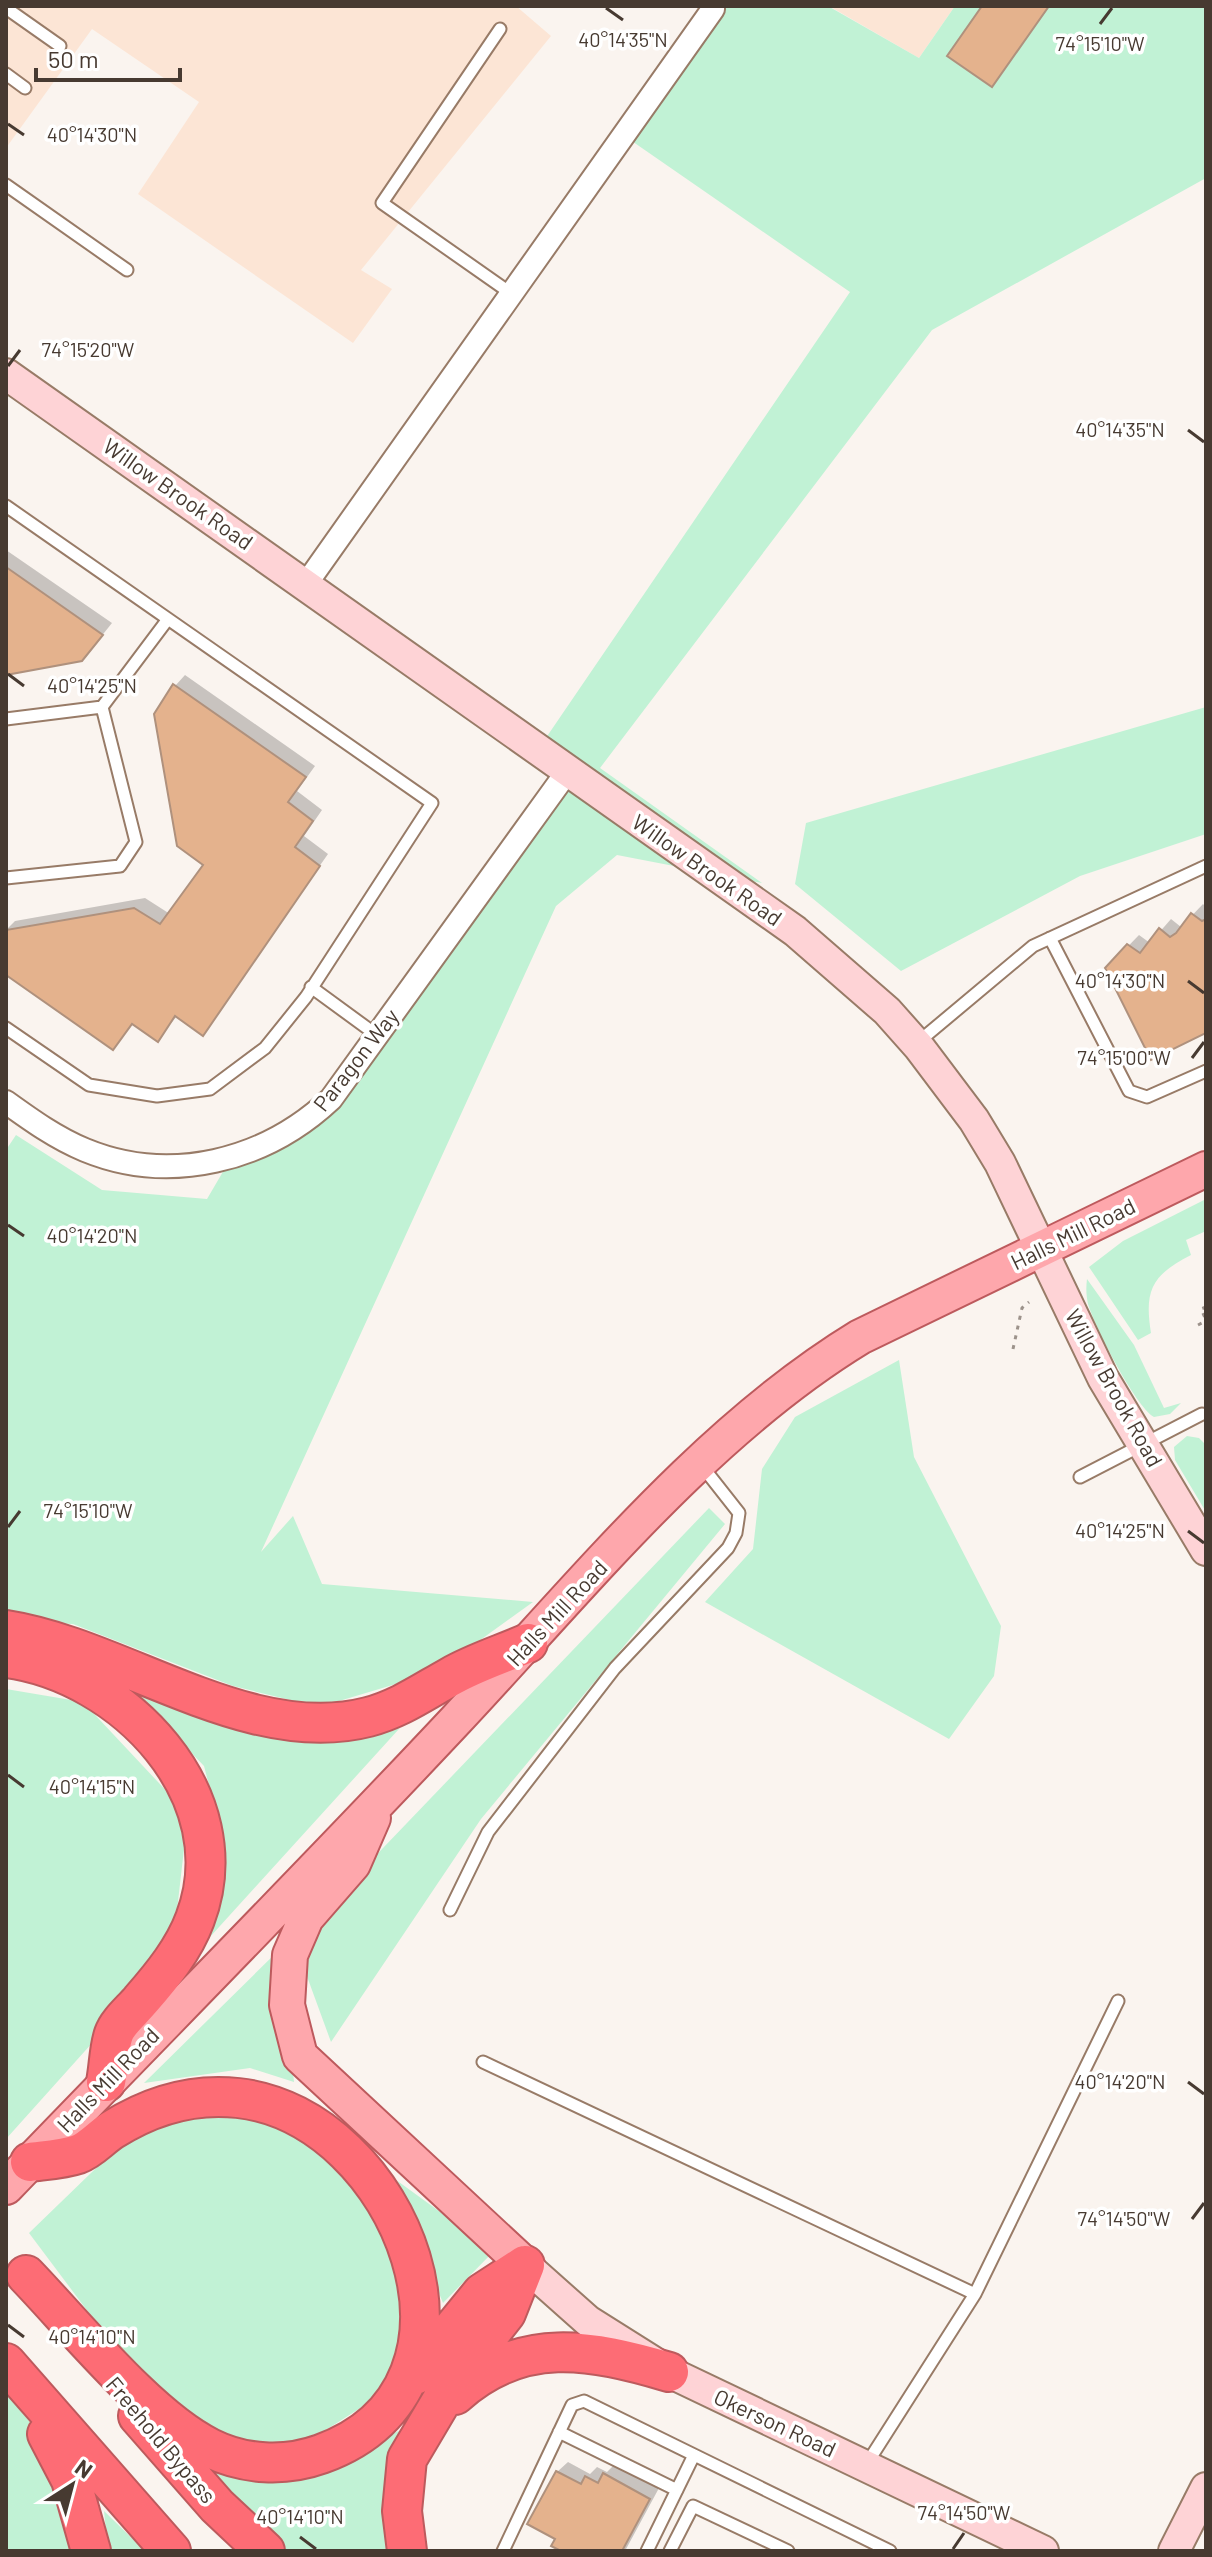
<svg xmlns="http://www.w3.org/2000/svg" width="1212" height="2557" viewBox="0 0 1212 2557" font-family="Barlow,sans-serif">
<rect width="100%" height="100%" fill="#faf4ef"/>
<!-- built -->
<path fill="#fce5d5" d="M6 6H516L551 36 361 270 392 289 353 343 138 194 199 102 92 29 6 148Z
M829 6H955L919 58Z"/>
<!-- green -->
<path fill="#c1f2d5" d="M721 6H828L919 58 955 6H1206V178L932 330 600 768 762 883 617 855 556 906 261 1552 293 1516 322 1584 533 1602 436 1672 319 1707 233 1686 73 1624 6 1621V1150L16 1135 102 1190 207 1199 231 1158 333 1101 571 776 537 751 850 292 626 137Z
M1206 707V834L1080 876 901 971 795 884 806 823Z
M1206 1199V1231L1186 1240 1191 1255C1152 1275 1144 1290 1151 1333L1138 1340 1089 1267 1123 1241Z
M1087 1279 1134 1345 1164 1408 1181 1403 1170 1414 1154 1417C1135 1406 1095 1327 1088 1304 1086 1295 1086 1287 1087 1279Z
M899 1360 914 1457 1001 1626 994 1676 949 1739 705 1602 753 1549 762 1469 795 1417Z
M1187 1436 1199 1438 1206 1445V1512L1175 1460 1174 1447Z
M709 1508 725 1524 481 1819 331 2042 301 1960 337 1896Z
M113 1671 238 1723 408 1719 200 1948 224 1842 204 1766Z
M6 1689 83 1702 188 1814 172 1954 6 2139Z
M280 1949 294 2082 250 2068 144 2083Z
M227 2109 313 2141 365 2189 394 2244 412 2318 384 2393 310 2440 246 2446 192 2419 125 2361 29 2233 123 2142 165 2121Z
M392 2177 494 2251 443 2303Z
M6 2392 36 2430 73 2551H6Z
M401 2430 386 2479 393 2551H286L204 2465 294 2477Z
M104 2511 145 2551H108Z"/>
<!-- shadow -->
<path fill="#0003" d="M984 6H1050L992 85Z
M6 550 112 623 92 648 6 673Z
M185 675 315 766 297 791 322 810 304 836 328 854 202 1033 177 1016 158 1039 134 1023 113 1047 6 972V930L15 921 145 898 170 914 206 864 175 686Z
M1203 904 1206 907V1031L1107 968 1139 935 1150 943 1171 919 1181 927Z
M568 2462 590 2474 597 2467 607 2472 615 2464 659 2488 625 2551H565L557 2538V2472Z"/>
<!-- building -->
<path fill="#e4b28d" stroke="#af917d" stroke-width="2" d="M982 6H1049L992 87 947 56Z
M6 567 103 635 82 661 6 675Z
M173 684 306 777 288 802 313 821 295 847 320 866 203 1036 175 1016 158 1042 132 1024 113 1050 6 975V930L134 908 160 924 203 865 177 846 154 714Z
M1191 913 1202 921 1206 919V1033L1151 1060 1105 968 1127 944 1140 953 1159 928 1170 937 1176 933Z
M556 2471 581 2484 585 2476 598 2483 603 2473 650 2499 622 2551H561L551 2546 555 2539 527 2524Z"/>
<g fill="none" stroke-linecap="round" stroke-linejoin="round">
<!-- lane casing -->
<g stroke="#987b67" stroke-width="15">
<path id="lane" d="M6 8 60 46
M500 29 382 203 512 294
M6 74 25 88
M6 185 127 270
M6 506 432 803 306 997 265 1048 210 1089 157 1096 89 1085 6 1028
M102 707 168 619
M6 719 102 707 136 842 120 866 6 878
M1050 938 1129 1091 1147 1097 1206 1071
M311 987 378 1036
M917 1043 1033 946 1206 866
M1080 1477 1202 1414
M450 1910 488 1832 615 1668 728 1548 736 1533 739 1513 702 1466
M483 2062 975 2294 866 2465
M975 2294 1118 2001
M559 2432 677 2490
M503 2551 572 2405 584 2401 890 2551
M647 2551 694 2455
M670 2551 693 2506 788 2551"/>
</g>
<!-- street casing -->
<g stroke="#987b67" stroke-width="26">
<path id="street" d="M306 584 713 9
M6 1102C31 1120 56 1138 85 1150 170 1185 265 1161 331 1099L567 772"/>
</g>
<!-- secondary casing -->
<g stroke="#987b67" stroke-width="34">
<path id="secondary" d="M6 374 795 931 887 1011 919 1047 974 1120 1000 1163 1103 1378 1206 1550
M525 2265 588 2321 669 2372 1043 2551
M1174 2551 1206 2488"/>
</g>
<!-- primary casing -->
<g stroke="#bd5a5d" stroke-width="38">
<path id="primary" d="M373 1818 353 1864 306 1918 290 1955 287 2005 300 2056 525 2265
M6 2187C156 2031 308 1878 456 1720 580 1588 704 1432 860 1337L1206 1169"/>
</g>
<!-- highway casing -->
<g stroke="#bd5a5d" stroke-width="42">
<path id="highway" d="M6 1630C122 1648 249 1748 368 1717 399 1709 423 1692 450 1677 474 1663 503 1654 528 1643
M6 1658C123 1673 242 1795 195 1919 184 1949 162 1976 141 2000 133 2010 118 2022 114 2034 109 2048 109 2067 106 2082
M26 2275C75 2326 149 2418 210 2448 244 2465 285 2467 321 2454 508 2387 401 2116 238 2098 193 2093 150 2106 112 2130 101 2137 90 2150 78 2154 63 2159 45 2160 30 2162
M6 2363 171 2551
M415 2375 482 2293 525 2265
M455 2395C522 2335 590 2349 669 2372
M138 2416 217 2506 265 2551
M47 2434 71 2480 91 2551
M407 2551 402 2511 407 2459 455 2378 506 2313 525 2265"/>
</g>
<!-- path -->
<path stroke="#9c928b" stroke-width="3" stroke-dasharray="4 6" stroke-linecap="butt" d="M1206 1307 1201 1309 1206 1320
M1198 1325 1206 1321
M1013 1349 1022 1308 1029 1302"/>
<!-- lane -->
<use href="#lane" stroke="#fff" stroke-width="11"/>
<!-- street -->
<use href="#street" stroke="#fff" stroke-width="22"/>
<!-- secondary -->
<use href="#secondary" stroke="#fed3d6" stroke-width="30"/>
<!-- primary -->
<use href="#primary" stroke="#fea7ac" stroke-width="34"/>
<!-- highway -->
<use href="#highway" stroke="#fd6c75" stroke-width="38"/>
</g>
<!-- ticks -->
<path fill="none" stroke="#473a31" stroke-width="3" d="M606 8 623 20M1100 24 1112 8M8 124 24 135M8 366 20 350M1188 430 1204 442M8 674 24 686M1188 981 1204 993M1192 1058 1204 1042M8 1225 24 1236M8 1527 20 1511M1188 1531 1204 1543M8 1775 24 1787M1188 2082 1204 2094M1192 2219 1204 2203M8 2325 24 2337M300 2537 316 2549M953 2549 964 2533"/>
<g text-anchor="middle" stroke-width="7" stroke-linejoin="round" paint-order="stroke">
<!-- street labels -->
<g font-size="22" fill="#473a31" stroke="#fff">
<text transform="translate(178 494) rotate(35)" y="8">Willow Brook Road</text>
<text transform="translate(707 870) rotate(35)" y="8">Willow Brook Road</text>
<text transform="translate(356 1060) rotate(-52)" y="8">Paragon Way</text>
<text transform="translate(1073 1234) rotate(-26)" y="8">Halls Mill Road</text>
<text transform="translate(1114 1388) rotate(61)" y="8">Willow Brook Road</text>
<text transform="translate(557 1613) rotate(-47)" y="8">Halls Mill Road</text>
<text transform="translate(108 2080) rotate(-46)" y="8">Halls Mill Road</text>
<text transform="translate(775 2423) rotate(25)" y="8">Okerson Road</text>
<text transform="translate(161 2440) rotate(50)" y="8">Freehold Bypass</text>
</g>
</g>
<g font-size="20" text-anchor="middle" fill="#473a31" stroke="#fff" stroke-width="7" stroke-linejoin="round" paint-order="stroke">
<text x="623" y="47">40°14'35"N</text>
<text x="1100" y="51">74°15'10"W</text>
<text x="92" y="142">40°14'30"N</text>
<text x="88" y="357">74°15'20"W</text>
<text x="1120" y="437">40°14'35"N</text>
<text x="92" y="693">40°14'25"N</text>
<text x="1120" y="988">40°14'30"N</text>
<text x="1124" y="1065">74°15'00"W</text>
<text x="92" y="1243">40°14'20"N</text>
<text x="88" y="1518">74°15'10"W</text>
<text x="1120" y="1538">40°14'25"N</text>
<text x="92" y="1794">40°14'15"N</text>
<text x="1120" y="2089">40°14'20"N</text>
<text x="1124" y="2226">74°14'50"W</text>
<text x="92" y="2344">40°14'10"N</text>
<text x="964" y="2520">74°14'50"W</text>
<text x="300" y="2524">40°14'10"N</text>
</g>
<!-- border -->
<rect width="1212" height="2557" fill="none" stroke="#473a31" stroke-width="16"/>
<!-- north arrow -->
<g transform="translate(72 2485) rotate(36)" stroke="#ffffff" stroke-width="6" paint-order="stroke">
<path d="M0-6L14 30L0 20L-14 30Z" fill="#473a31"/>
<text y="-12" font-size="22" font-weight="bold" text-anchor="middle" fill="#473a31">N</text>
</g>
<!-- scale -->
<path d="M36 68v12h144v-12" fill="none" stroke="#473a31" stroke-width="4"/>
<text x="48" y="68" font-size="24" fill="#473a31" stroke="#ffffff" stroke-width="6" paint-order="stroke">50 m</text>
</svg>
